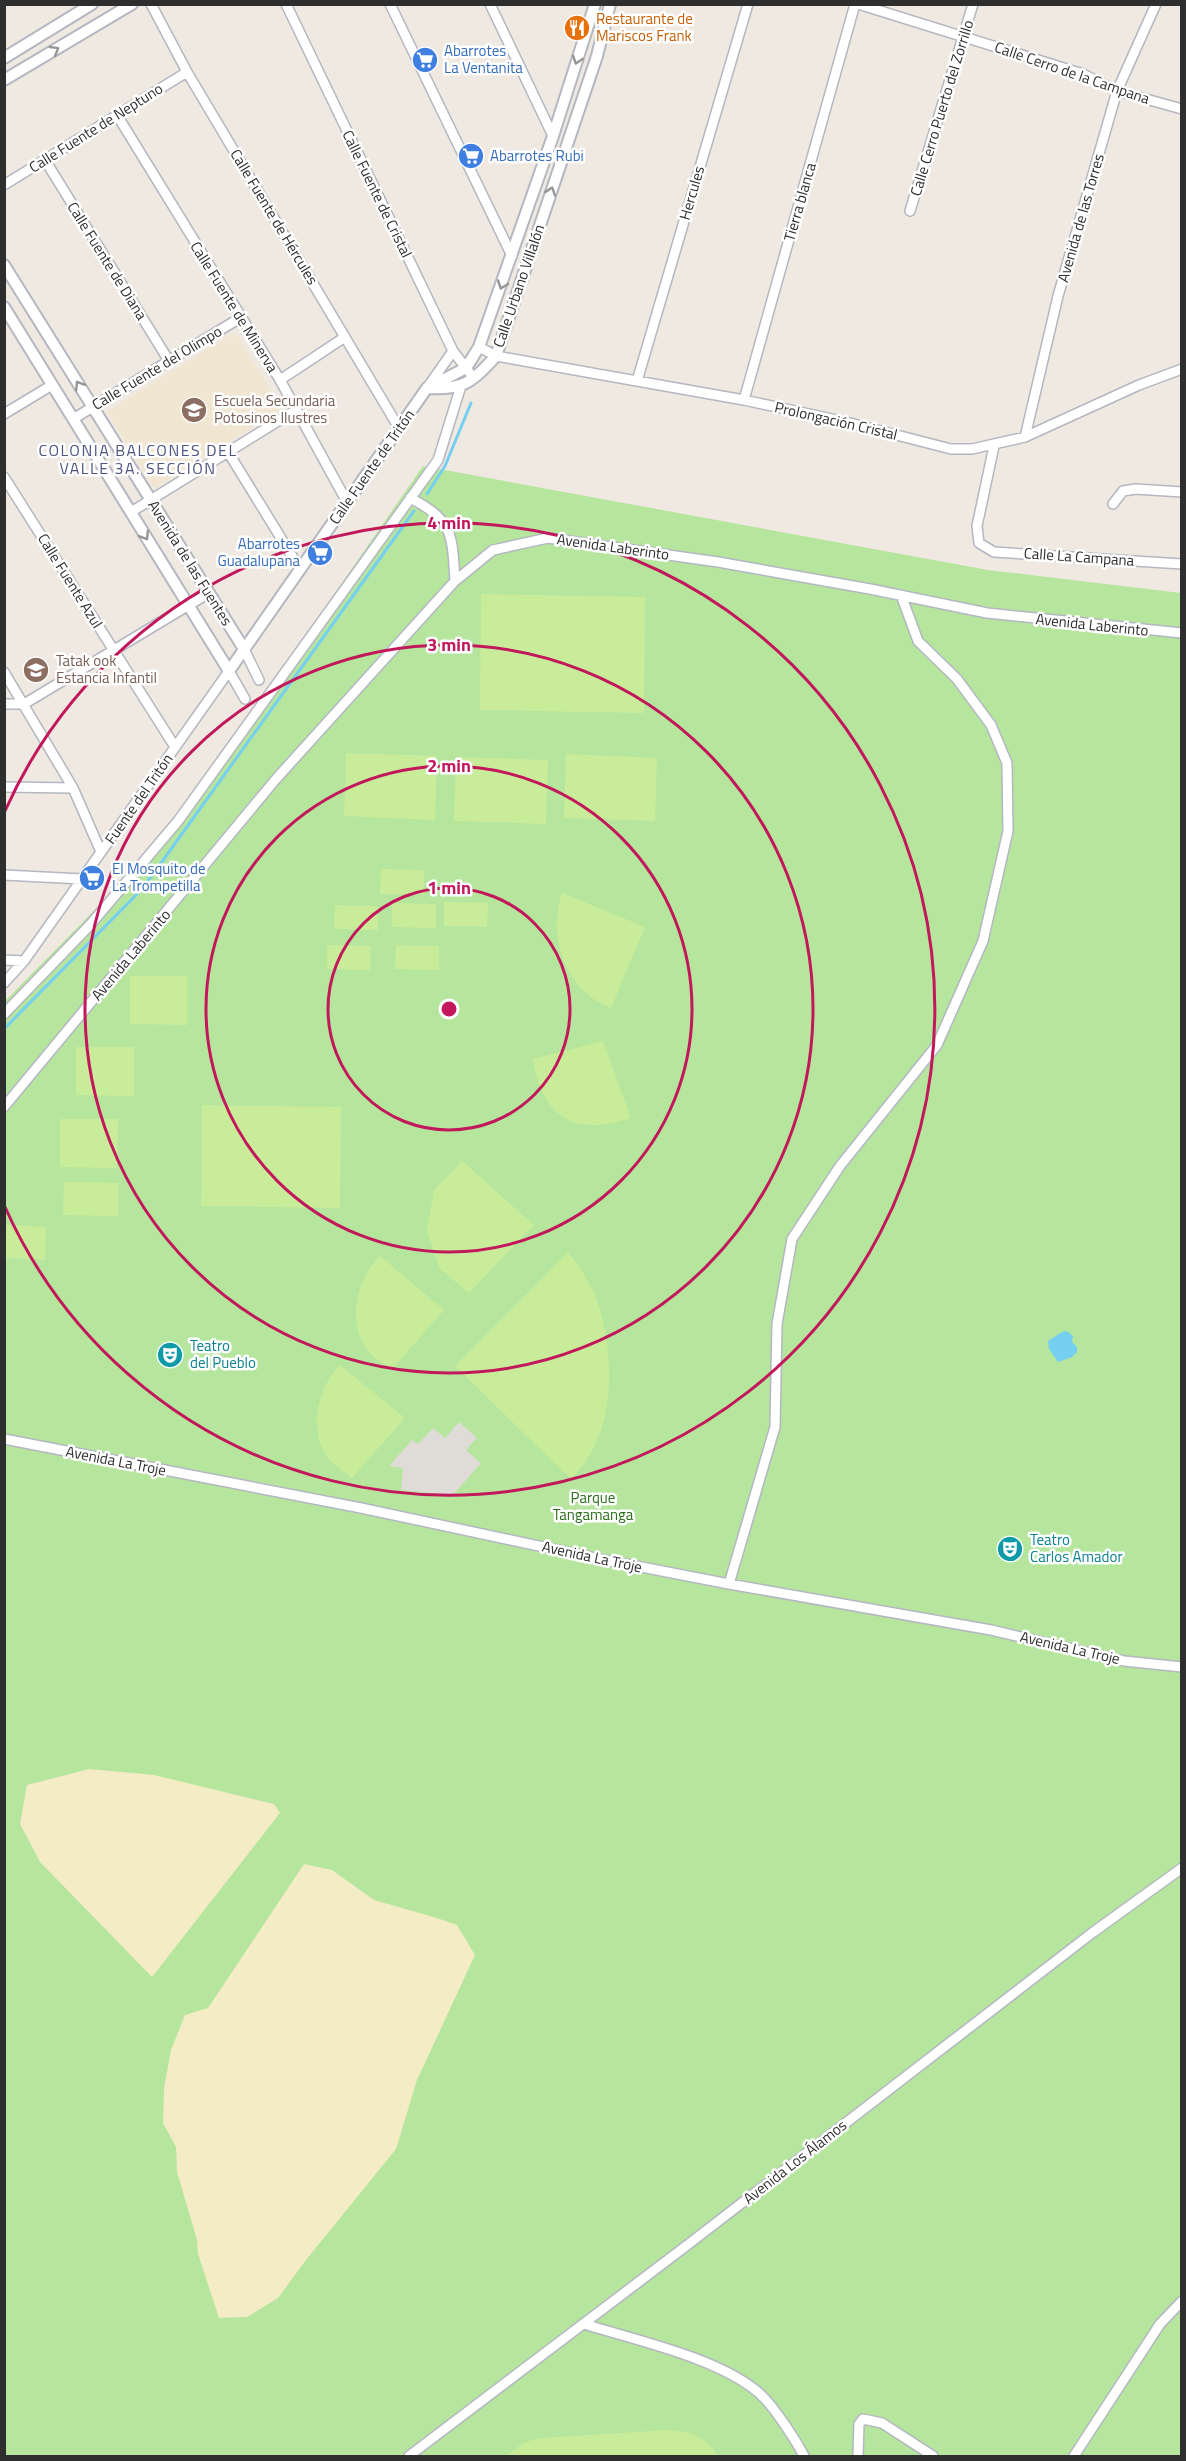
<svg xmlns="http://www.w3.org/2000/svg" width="1186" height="2461" viewBox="0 0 1186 2461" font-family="'Titillium Web',sans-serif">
<rect width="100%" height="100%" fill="#efe9e1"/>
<!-- education -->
<path fill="#f0e6d1" d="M235 332 282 409 154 488 107 412Z"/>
<!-- green -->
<path fill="#b6e59e" d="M423 466 988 570 1181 593V2456H5L4 1002 137 867 222 756Z"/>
<!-- sand -->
<path fill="#f3ecc5" d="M89 1769 154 1775 274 1804 280 1813 152 1977 40 1862 20 1824 27 1785Z
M304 1864 332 1870 374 1900 437 1918 457 1925 475 1955 417 2080 396 2149 306 2260 278 2298 247 2317 219 2318 198 2254 197 2240 177 2172 176 2147 163 2123 164 2088 171 2050 185 2015 208 2008Z"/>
<!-- pitch -->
<path fill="#c9ec9a" d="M481 594 645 597 644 713 480 710Z
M346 753 437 756 435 820 344 816Z
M566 754 657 758 655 821 564 818Z
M456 757 548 760 546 824 454 821Z
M381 869 424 870V894H380Z
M562 893 645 927 611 1008C565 991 547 937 562 893Z
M444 902 488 903 487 927 444 926Z
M392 903 436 904V928L392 927Z
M335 905 378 906V930L334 929Z
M327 945 371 946 370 970 327 969Z
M396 945 439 946V970L395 969Z
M130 976H187V1025L130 1024Z
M603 1041 631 1118C575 1137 542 1118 533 1059Z
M76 1047H134V1096L76 1095Z
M202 1105 341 1107 340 1208 201 1206Z
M60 1119H118L117 1168 60 1167Z
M462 1161 534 1225 469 1293 439 1268 427 1230 434 1190Z
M64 1182 119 1183 118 1216 63 1215Z
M5 1225 46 1227 45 1260 5 1258Z
M568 1252C578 1265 588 1279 595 1295 616 1352 618 1434 571 1479L455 1366Z
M380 1256 444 1310 392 1369C384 1364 375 1359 369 1352 346 1325 356 1279 380 1256Z
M340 1365 405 1418 352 1478C345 1472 336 1467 330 1460 307 1433 317 1388 340 1365Z
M668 2430C689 2431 707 2437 718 2456H506L525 2442 542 2438Z"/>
<!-- plaza -->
<path fill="#dfdcd8" d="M459 1422 477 1438 466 1450 481 1463 453 1495 401 1490 403 1468 389 1466 412 1440 418 1444 433 1428 445 1438Z"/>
<!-- water -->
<path fill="#75cff0" d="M1067 1331 1073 1336 1072 1342 1077 1347V1352L1072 1357 1058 1362 1049 1349 1048 1341 1062 1332Z"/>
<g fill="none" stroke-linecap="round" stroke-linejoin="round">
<!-- stream -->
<path stroke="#75cff0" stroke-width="3" d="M427 494 445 466 471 403
M4 1029 143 888 414 511"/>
<!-- minor casing -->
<g stroke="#b4b7c1" stroke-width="12">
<path id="minor" d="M151 4 187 72 399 428
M286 4 453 351 469 372
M390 4 512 256
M490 4 553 136
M858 4 1083 74 1117 91 1182 109
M117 115 280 380 347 502
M45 160 169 361
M4 185 187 72
M910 211 973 4
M479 347 496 356 744 400 846 422 951 449H972L1025 437 1139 385 1182 369
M280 380 345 337
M637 381 748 4
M427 388 453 351
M744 400 855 4
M4 414 52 385
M73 419 240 318
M1025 437 1058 296 1117 91 1156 4
M994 446 977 526 979 543 994 552 1182 564
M228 452 300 569
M4 477 175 747
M410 498C454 520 452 535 455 581
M1113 504 1123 491 1136 489 1182 492
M131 512 296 410
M244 649 259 680
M4 672 73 788 101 852
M4 704H24L209 593
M4 787 73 788
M4 875 82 879
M4 960 24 961
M4 983 24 961 229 671 245 699
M4 1014 90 925 178 821 438 460 461 386
M4 1107 276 779 455 581 493 550 548 538 718 562 870 589 987 613 1182 633
M4 1439 361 1508 595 1558 729 1584 991 1630 1124 1661 1182 1667
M729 1584 775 1427 777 1324 792 1239 840 1166 937 1045 983 941 1008 831 1007 763 991 725 957 679 918 641 901 595
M584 2324C635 2340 719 2358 759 2393 773 2405 795 2439 804 2456
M409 2456 690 2243 1092 1933 1182 1868
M858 2456 859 2424 863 2419 882 2423 933 2456
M1074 2456 1160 2324 1182 2301"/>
</g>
<!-- tertiary casing -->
<g stroke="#b4b7c1" stroke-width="14">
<path id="tertiary" d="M4 58 92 4
M4 80 132 4
M4 265 244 649
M4 307 229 671 427 388 466 368 479 347 553 136 595 4
M428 388C464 390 472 382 496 356L597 56 610 4"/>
</g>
<!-- minor -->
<use href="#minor" stroke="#fff" stroke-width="9"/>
<!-- tertiary -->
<use href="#tertiary" stroke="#fff" stroke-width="10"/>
</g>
<!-- one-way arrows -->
<defs><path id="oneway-chevron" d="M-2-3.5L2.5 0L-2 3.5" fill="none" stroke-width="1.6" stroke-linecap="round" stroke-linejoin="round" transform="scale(1.5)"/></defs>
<g stroke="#969696">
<use href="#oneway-chevron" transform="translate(55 50) rotate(-30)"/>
<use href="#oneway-chevron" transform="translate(577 60) rotate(108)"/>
<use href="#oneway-chevron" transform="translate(551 191) rotate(-71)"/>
<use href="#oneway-chevron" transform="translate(502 285) rotate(110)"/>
<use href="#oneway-chevron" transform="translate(79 385) rotate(-122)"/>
<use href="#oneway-chevron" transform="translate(145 536) rotate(58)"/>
</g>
<!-- distance rings -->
<g fill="none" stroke="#c2185b" stroke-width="3">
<circle cx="449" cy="1009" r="121"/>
<circle cx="449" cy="1009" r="243"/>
<circle cx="449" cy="1009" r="364"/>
<path d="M5 811A486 486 0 1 1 5 1207"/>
</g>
<!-- icons -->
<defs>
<g id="restaurant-disc" transform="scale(1.35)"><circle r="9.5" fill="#e8710a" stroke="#fff"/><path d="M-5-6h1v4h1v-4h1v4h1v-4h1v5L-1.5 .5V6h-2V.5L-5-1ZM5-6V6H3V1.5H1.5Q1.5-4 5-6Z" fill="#fff"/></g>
<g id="supermarket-disc" transform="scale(1.35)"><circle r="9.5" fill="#3f7fe0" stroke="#fff"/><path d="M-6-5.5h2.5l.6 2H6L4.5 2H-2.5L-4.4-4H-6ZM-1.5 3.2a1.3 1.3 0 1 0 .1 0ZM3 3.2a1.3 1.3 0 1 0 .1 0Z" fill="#fff"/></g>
<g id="school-disc" transform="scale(1.35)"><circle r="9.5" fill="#8d6e63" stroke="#fff"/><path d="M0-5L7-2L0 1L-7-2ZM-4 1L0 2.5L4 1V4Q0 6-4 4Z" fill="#fff"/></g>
<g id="theatre-disc" transform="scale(1.35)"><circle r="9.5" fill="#0f9aa8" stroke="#fff"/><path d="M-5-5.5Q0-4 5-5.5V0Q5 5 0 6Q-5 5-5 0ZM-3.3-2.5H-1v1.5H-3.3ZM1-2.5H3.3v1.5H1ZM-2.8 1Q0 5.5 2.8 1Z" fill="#fff"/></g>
</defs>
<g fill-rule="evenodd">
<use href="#restaurant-disc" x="577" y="28"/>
<use href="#supermarket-disc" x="425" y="60"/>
<use href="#supermarket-disc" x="471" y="156"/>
<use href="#school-disc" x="194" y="410"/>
<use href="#supermarket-disc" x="320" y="553"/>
<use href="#school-disc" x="36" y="670"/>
<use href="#supermarket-disc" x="92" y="878"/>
<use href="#theatre-disc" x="170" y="1355"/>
<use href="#theatre-disc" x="1010" y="1549"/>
</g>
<g text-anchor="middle" stroke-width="5" stroke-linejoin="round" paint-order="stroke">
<!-- food labels -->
<g font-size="15" fill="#c56008" stroke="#fff" text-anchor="start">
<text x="596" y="24">Restaurante de<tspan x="596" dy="17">Mariscos Frank</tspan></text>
</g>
<!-- shop labels -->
<g font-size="15" fill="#366cbe" stroke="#fff" text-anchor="start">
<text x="444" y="56">Abarrotes<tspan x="444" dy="17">La Ventanita</tspan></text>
<text x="490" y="161">Abarrotes Rubi</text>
<text x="300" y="549" text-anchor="end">Abarrotes<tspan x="300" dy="17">Guadalupana</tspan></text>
<text x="112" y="874">El Mosquito de<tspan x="112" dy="17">La Trompetilla</tspan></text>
</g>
<!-- street labels -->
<g font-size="15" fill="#2e2e2e" stroke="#fff">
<text transform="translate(1072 73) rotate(19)" y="5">Calle Cerro de la Campana</text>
<text transform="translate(942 108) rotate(-73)" y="5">Calle Cerro Puerto del Zorrillo</text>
<text transform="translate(96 128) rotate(-32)" y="5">Calle Fuente de Neptuno</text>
<text transform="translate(692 193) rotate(-74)" y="5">Hercules</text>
<text transform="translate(377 194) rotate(64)" y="5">Calle Fuente de Cristal</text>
<text transform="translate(800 202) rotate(-74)" y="5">Tierra blanca</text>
<text transform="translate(274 217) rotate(59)" y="5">Calle Fuente de Hércules</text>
<text transform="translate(1081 218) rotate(-74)" y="5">Avenida de las Torres</text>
<text transform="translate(107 261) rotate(58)" y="5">Calle Fuente de Diana</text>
<text transform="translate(519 286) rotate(-71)" y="5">Calle Urbano Villalón</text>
<text transform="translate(234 307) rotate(58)" y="5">Calle Fuente de Minerva</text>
<text transform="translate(157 368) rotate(-31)" y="5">Calle Fuente del Olimpo</text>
<text transform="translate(836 421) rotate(13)" y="5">Prolongación Cristal</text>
<text transform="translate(372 467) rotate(-55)" y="5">Calle Fuente de Tritón</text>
<text transform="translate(613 547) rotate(8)" y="5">Avenida Laberinto</text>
<text transform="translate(1079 557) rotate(4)" y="5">Calle La Campana</text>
<text transform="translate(190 563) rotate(58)" y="5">Avenida de las Fuentes</text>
<text transform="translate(70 581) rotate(58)" y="5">Calle Fuente Azul</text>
<text transform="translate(1092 625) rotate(6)" y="5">Avenida Laberinto</text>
<text transform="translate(139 799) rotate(-55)" y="5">Fuente del Tritón</text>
<text transform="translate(131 955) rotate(-50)" y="5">Avenida Laberinto</text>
<text transform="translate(116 1461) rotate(11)" y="5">Avenida La Troje</text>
<text transform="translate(592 1557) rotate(12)" y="5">Avenida La Troje</text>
<text transform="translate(1070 1648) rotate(13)" y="5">Avenida La Troje</text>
<text transform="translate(795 2162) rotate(-38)" y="5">Avenida Los Álamos</text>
</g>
<!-- education labels -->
<g font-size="15" fill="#785e54" stroke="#fff" text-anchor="start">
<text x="214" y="406">Escuela Secundaria<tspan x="214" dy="17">Potosinos Ilustres</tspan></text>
<text x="56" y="666">Tatak ook<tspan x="56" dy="17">Estancia Infantil</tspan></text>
</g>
<!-- culture labels -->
<g font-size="15" fill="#0d838f" stroke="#fff" text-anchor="start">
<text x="190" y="1351">Teatro<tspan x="190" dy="17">del Pueblo</tspan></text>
<text x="1030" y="1545">Teatro<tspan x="1030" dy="17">Carlos Amador</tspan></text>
</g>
<!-- park labels -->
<g font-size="15" fill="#2c6e1b" stroke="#fff">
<text x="593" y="1503">Parque<tspan x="593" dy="17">Tangamanga</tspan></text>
</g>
<!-- neighbourhood labels -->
<g font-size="16" letter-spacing="1.5" fill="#4d5680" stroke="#fff">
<text x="138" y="456">COLONIA BALCONES DEL<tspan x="138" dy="18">VALLE 3A. SECCIÓN</tspan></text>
</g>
</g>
<circle cx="449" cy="1009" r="9" fill="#c2185b" stroke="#fff" stroke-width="3"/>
<g font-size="18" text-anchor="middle" font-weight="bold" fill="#c2185b" stroke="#fff" stroke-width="5" stroke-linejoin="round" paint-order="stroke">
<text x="449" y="529">4 min</text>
<text x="449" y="651">3 min</text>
<text x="449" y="772">2 min</text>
<text x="449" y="894">1 min</text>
</g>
<!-- border -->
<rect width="1186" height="2461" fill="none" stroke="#2e2e2e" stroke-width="12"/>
</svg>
